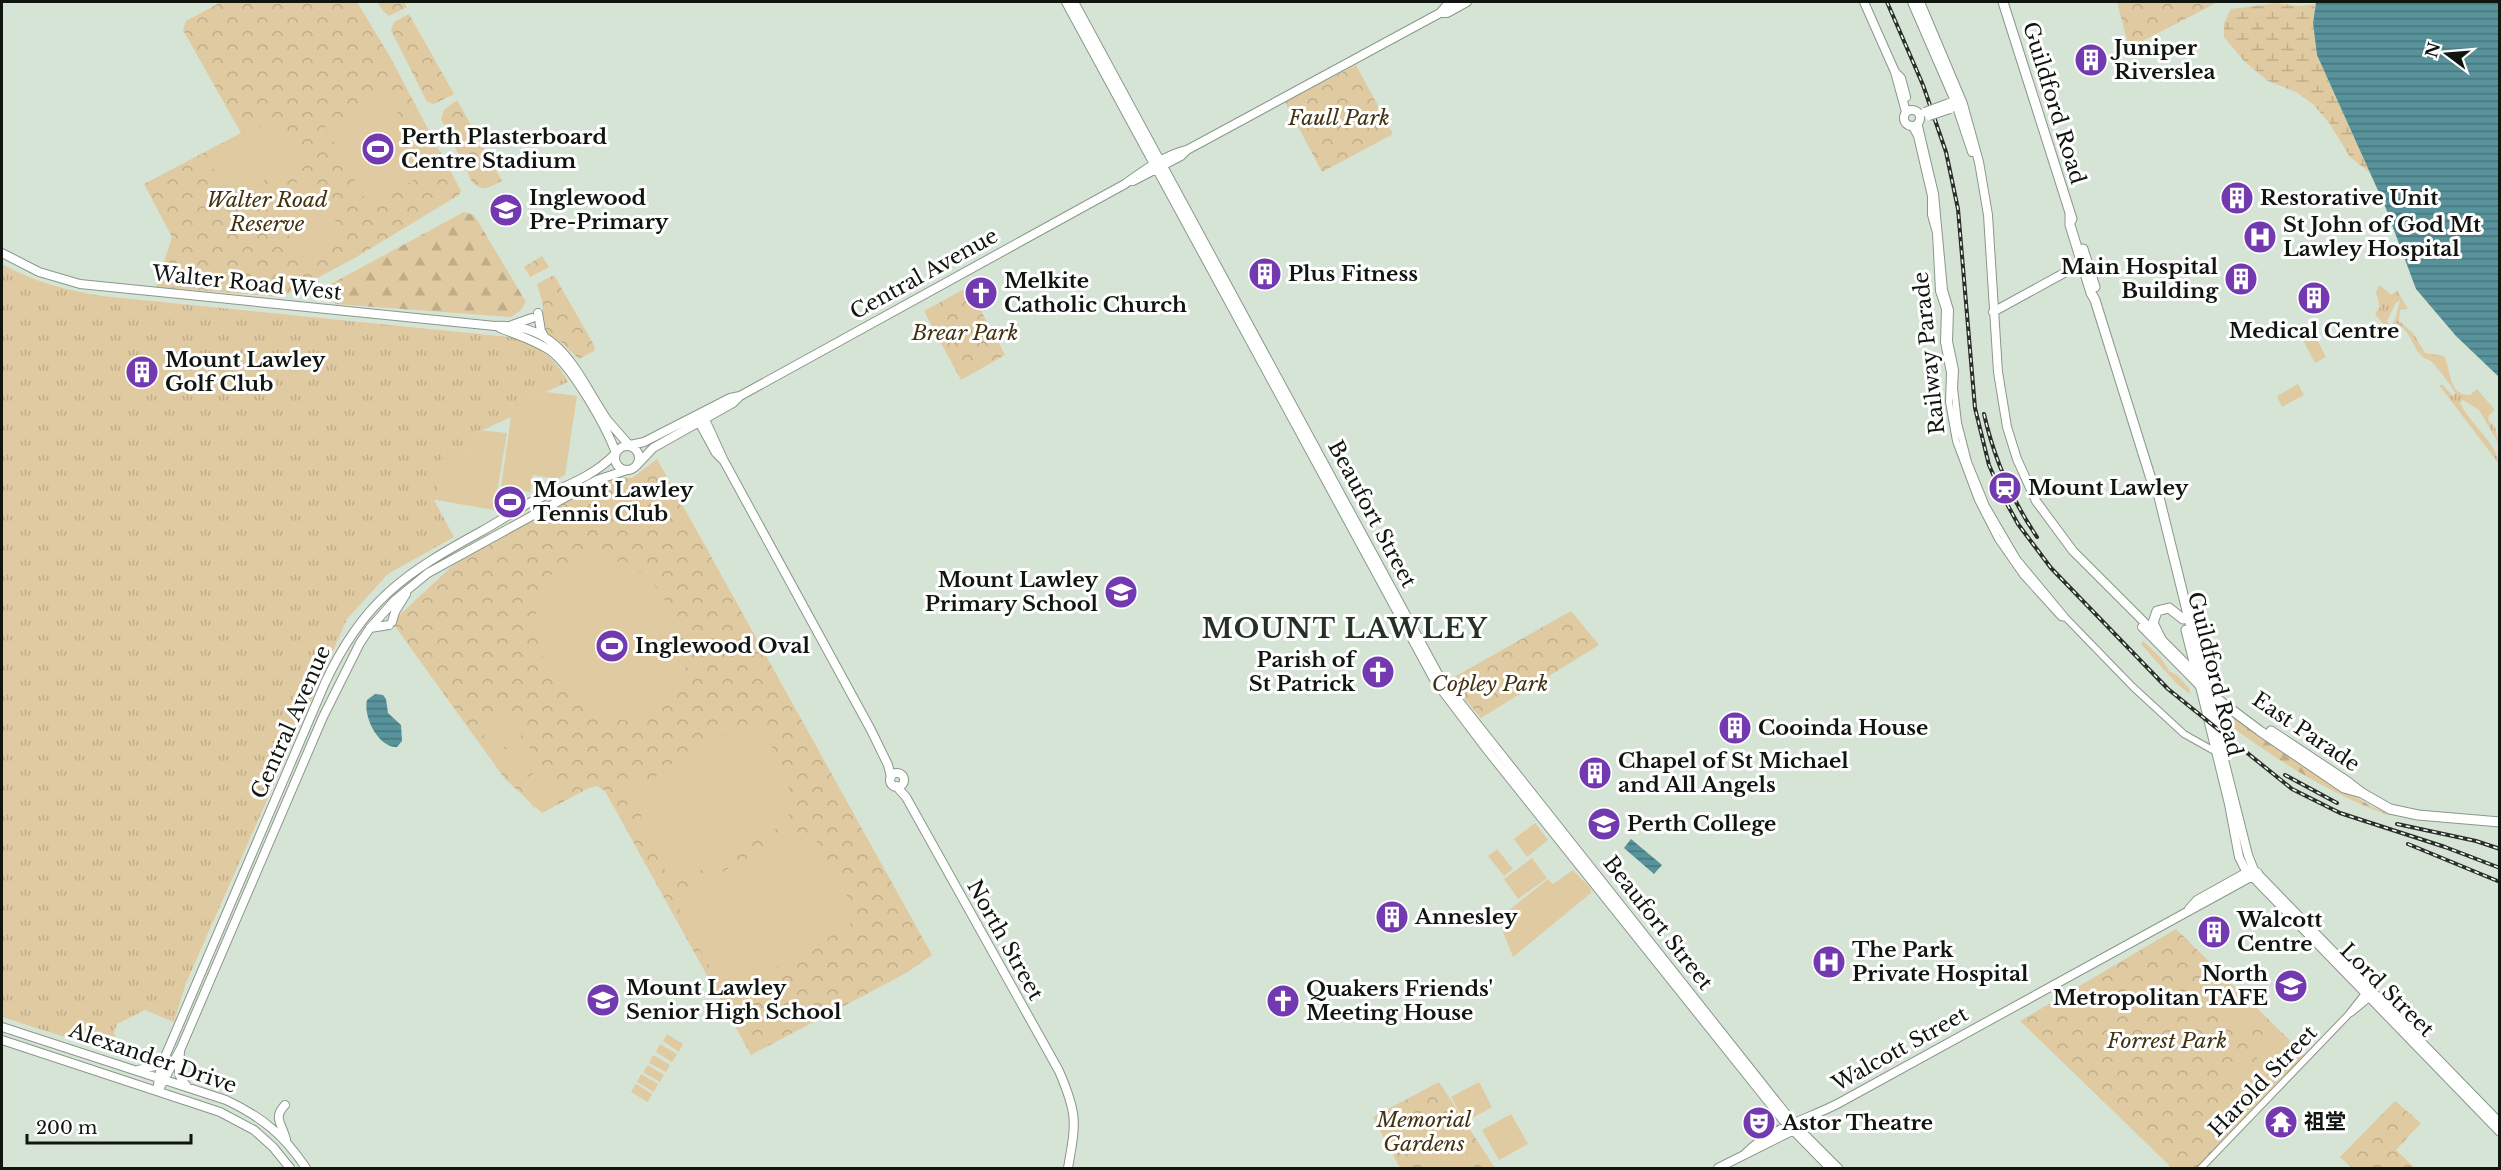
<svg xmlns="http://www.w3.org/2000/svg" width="2501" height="1170" viewBox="0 0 2501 1170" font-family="'Libre Baskerville','Noto Sans SC',serif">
<defs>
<pattern id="grass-tufts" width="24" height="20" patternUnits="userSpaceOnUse" patternTransform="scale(1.5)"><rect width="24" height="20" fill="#e0caa1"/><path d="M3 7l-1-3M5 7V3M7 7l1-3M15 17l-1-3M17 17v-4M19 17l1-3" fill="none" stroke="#bfad8a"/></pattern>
<pattern id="forest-firs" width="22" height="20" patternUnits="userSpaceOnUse" patternTransform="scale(1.5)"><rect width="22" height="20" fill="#e0caa1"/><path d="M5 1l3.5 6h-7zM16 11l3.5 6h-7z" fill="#bfad8a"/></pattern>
<pattern id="wetland-marsh" width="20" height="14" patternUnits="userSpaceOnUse" patternTransform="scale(1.5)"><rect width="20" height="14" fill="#e0caa1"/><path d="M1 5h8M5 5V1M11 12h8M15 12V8" fill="none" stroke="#bfad8a"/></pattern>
<pattern id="park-crowns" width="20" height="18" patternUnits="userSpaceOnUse" patternTransform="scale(1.5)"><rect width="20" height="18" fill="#e0caa1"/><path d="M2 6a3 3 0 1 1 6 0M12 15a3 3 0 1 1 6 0" fill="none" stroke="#bfad8a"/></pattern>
<pattern id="water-rules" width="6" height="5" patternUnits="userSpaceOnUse" patternTransform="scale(1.5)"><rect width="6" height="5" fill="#58929b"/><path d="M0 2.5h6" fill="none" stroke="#47767d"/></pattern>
</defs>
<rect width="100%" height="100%" fill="#d6e4d6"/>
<!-- grass -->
<path fill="url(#grass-tufts)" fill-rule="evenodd" d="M2 264C34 282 66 290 102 296L509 337C537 344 555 357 568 382L546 392 545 395 513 403 511 417 483 430H478L474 451 445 446 436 500H434L454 537 388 574 347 619 186 983 174 1022 145 1010 117 1024 114 1032 119 1048 118 1054 2 1017Z
M2381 286 2391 295 2397 291 2408 309 2400 310 2399 321 2413 333 2425 353 2444 356C2452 370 2447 395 2470 395L2477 389 2495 410 2489 415 2488 420 2495 427 2499 444 2479 410 2463 400 2460 403C2469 422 2498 445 2499 464L2439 385H2443L2453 396 2455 393C2454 389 2436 366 2432 362 2429 359 2427 360 2423 357 2411 347 2413 333 2396 323L2393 336 2375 314 2380 307 2376 293 2378 287ZM2400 300 2395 320 2390 327 2387 321 2395 304Z"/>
<!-- forest -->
<path fill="url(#forest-firs)" d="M464 212 474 215 526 302 521 310 511 317 335 304 329 285Z
M2143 641 2161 658 2169 671 2177 675 2189 688 2190 694 2176 683 2141 644Z
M2235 716 2259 735 2372 807 2389 813 2388 815C2331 795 2271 757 2223 720H2231Z"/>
<!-- wetland -->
<path fill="url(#wetland-marsh)" d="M2276 3 2299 6 2315 4 2313 23 2317 55 2370 173 2350 157 2330 124 2313 104 2296 92 2268 81 2244 61 2224 37V23L2231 9Z"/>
<!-- park -->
<path fill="url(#park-crowns)" d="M221 2H357L389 55 461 191 459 195 353 259 281 297 156 287 172 237 144 184 241 133 183 30 186 21Z
M377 2H404L407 7 389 16 383 11Z
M2117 2H2218L2129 48Z
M409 14 454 94 434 104 427 102 391 30 394 22Z
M1356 65 1393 134 1322 172 1285 102Z
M457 100 502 181C489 187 483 193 472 182L441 119 444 110Z
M542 256 549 267 530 277 524 267Z
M554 275 595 347 594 351 579 359 562 343 546 332 543 326V304L537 284Z
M968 287 1005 355 961 380 924 311Z
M657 459 932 955 906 973 751 1055 605 791 597 786 589 788 542 813 505 779 392 622 451 567 480 548 612 477 632 478Z
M1571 611 1599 645 1481 718 1449 680Z
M2176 929 2308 1058 2201 1168H2172L2020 1021Z
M1439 1082 1495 1168H1400L1373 1117Z
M2395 1101 2421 1123 2396 1150 2415 1168H2352L2340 1157Z"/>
<!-- pitch -->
<path fill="#e0caa1" d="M387 93 430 171 368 205 325 127Z
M278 117 301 161 229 199 206 155Z
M311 175 346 241 304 264 269 197Z
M2314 334 2326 357 2315 363 2303 340Z
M2298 384 2304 395 2282 407 2277 396Z
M546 392 577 396 565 475 558 479 533 475 530 492 501 487 513 403 545 395Z
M478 430 507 433 494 510 436 500 445 446 474 451Z
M596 557C617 559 638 567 653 583 664 596 671 611 677 626 691 663 691 690 655 713 622 735 587 705 565 682 558 675 549 666 544 658 531 633 532 591 554 572 566 561 580 558 596 557Z
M505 711 522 735 496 753 479 728Z
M739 726 757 727 767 734 794 801 793 810 777 828 687 878 665 870 644 835 641 816 646 791 661 770Z
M522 738 540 762 514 780 498 756Z
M544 766 560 791 534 808 518 784Z
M624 778 645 783 640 801 619 796Z
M1535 823 1548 840 1527 857 1514 839Z
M795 832H805L816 840 856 912 855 920 847 927 733 992 726 993 683 922 679 903 684 893Z
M1497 849 1513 869 1504 876 1488 856Z
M1532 858 1547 878 1518 899 1504 879Z
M1573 870 1591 889V893L1513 957 1498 919 1548 879 1553 884Z
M2239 996 2262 1018 2244 1037 2220 1015Z
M2273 1033 2295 1053 2275 1075 2253 1054Z
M667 1034 683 1044 679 1052 663 1041Z
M660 1044 677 1054 672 1062 656 1052Z
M653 1055 670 1065 666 1072 649 1063Z
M2248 1058 2272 1080 2252 1101 2229 1079Z
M648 1065 664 1075 660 1082 643 1072Z
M641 1074 658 1084 654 1092 637 1082Z
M1479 1082 1492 1107 1465 1122 1451 1097Z
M636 1084 652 1094 648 1102 631 1092Z
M1511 1114 1528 1144 1499 1160 1482 1130Z
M1439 1118 1455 1147 1428 1161 1413 1133Z
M1463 1148 1475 1168H1443L1439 1162Z"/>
<!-- water -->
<path fill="url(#water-rules)" d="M2316 2H2499V377L2456 336 2416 289 2385 206 2317 55 2313 23Z
M375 694 383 695 386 699 388 713 401 725 402 741 397 747C378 748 363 716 367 700Z
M1631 839 1662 865 1654 874 1624 848Z"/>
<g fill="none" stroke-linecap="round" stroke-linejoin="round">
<!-- minor casing -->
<g stroke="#8a978a" stroke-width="8">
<path id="minor" d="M1918 122 1935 194 1944 290 1950 310 1949 341 1955 370 1954 388 1958 423 1968 462 1986 506 2017 559 2066 618 2133 687 2184 734 2216 752
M1911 125 1917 136 1931 196V215L1936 233 1939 291 1945 309 1944 342 1950 373 1949 402 1956 441 1978 500 1998 539 2023 575 2061 617 2066 618
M2351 1013 2373 995
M2201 1168 2348 1015 2366 992"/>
</g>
<!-- major casing -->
<g stroke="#8a978a" stroke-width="10">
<path id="major" d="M1066 2 1435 681 1488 751 1783 1120 1830 1168
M1074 2 1439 676 1794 1124 1838 1168
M1864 2 1895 72 1906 112
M1912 2 1955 101 1972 152
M1920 2 1963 104 1979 162 1988 215 1998 372 2007 427 2017 459 2036 501 2073 551 2197 675
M1440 13 1446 6 1454 2
M1895 72 1901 78 1906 97
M1904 118a8 8 0 1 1 16 0a8 8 0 1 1-16 0Z
M1133 181 1181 156 1187 150
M2 253 39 272 80 284 495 326C562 322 577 376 608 421 615 429 622 437 629 445
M1993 312 2075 267 2087 262
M538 313 541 331 544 336
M512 325 532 318
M500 328C517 335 535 340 551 351 573 368 606 426 616 453
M702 413 724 461 871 730 888 765 891 777
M698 420 716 453 723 460
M630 445 644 442 730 398 740 396 1125 184C1143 171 1165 155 1187 150L1440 13H1447L1467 2
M615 458a12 12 0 1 1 24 0a12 12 0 1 1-24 0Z
M637 465 653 448 733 403 739 397
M392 622 395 612 406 594
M2142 627 2200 686 2229 804 2239 857 2245 869 2500 1132
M370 628 389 625
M2207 692 2248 855 2254 870 2500 1123
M890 780a7 7 0 1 1 14 0a7 7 0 1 1-14 0Z
M896 786 906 797 1059 1071C1078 1115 1076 1122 1068 1168
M2189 909 2197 900 2249 871
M2 1027 226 1100C262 1117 284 1135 306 1168
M2 1040 220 1112 254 1130 273 1147 290 1168
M180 1052C179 1065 176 1076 186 1085
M138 1070 155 1066 163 1059
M157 1091 161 1066 180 1022 325 683C363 601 405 573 482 531 498 522 513 512 529 503 559 488 591 479 615 454
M158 1091 181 1048 323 717 360 643 370 628 395 600 428 573 597 480 627 470
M285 1105C272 1118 283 1125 286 1140
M1745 1154C1770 1128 1809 1119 1839 1103L2258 873
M1718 1168 1814 1120 1818 1114"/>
</g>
<!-- highway casing -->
<g stroke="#8a978a" stroke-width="11">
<path id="highway" d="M2003 2 2072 219
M2070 215V225L2091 293 2095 300 2151 479 2159 497 2207 692
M2083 249 2095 287
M2186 630 2200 686 2260 731 2344 788 2362 793
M2161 639 2153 623 2157 611 2169 608 2183 619
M2214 723 2219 712 2223 710 2233 711
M2271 731 2348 782 2362 793 2390 809 2418 815 2500 822"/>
</g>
<!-- minor -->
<use href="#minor" stroke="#fff" stroke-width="6"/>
<!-- major -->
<use href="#major" stroke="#fff" stroke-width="8"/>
<!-- highway -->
<use href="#highway" stroke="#fff" stroke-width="9"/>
<!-- rail casing -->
<g stroke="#292f29" stroke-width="4">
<path id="rail" d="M1887 2 1923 85 1946 152 1958 209 1975 408 1989 465 2002 495 2018 524 2051 568 2168 689 2292 789 2340 813 2445 847 2500 868
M1984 414C1994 458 2012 500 2037 537
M2285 775 2337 803
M2397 824 2476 841 2500 849
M2408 844 2500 882"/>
</g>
<!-- rail -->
<use href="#rail" stroke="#fff" stroke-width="1.5" stroke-dasharray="4.5" stroke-linecap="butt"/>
<!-- major-bridge casing -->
<g stroke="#8a978a" stroke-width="10" stroke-linecap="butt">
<path id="major-bridge" d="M1925 112 1949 103
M1929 116 1950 109"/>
</g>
<!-- major-bridge -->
<use href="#major-bridge" stroke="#fff" stroke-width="8"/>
</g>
<!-- icons -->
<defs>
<g id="building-disc" transform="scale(1.725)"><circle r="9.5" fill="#7239b0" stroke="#fff"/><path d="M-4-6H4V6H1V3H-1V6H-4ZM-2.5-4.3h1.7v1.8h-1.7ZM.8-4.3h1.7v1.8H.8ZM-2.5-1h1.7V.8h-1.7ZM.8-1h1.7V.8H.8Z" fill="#fff"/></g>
<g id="stadium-disc" transform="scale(1.725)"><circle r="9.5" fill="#7239b0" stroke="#fff"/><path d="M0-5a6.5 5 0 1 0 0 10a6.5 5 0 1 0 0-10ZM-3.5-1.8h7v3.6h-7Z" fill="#fff"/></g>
<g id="school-disc" transform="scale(1.725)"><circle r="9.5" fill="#7239b0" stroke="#fff"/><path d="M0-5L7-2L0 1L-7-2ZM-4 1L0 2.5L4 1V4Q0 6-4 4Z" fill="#fff"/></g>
<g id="hospital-disc" transform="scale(1.725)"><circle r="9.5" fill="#7239b0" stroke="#fff"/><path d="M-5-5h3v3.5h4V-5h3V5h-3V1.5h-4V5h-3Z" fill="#fff"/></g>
<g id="church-disc" transform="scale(1.725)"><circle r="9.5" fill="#7239b0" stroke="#fff"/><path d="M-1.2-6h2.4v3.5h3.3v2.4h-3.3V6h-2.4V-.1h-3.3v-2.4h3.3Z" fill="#fff"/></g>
<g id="station-disc" transform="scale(1.725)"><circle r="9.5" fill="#7239b0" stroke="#fff"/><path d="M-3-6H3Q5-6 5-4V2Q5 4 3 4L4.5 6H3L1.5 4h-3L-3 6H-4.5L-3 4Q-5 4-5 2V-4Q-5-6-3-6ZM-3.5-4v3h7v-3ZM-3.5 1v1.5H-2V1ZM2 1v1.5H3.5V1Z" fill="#fff"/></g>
<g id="university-disc" transform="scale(1.725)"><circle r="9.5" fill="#7239b0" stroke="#fff"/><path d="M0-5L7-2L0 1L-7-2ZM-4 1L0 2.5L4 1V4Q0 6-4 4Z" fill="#fff"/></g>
<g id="temple-disc" transform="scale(1.725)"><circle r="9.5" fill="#7239b0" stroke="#fff"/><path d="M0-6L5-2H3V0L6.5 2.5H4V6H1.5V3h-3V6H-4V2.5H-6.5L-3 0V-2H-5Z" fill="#fff"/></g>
<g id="theatre-disc" transform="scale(1.725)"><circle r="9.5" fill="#7239b0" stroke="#fff"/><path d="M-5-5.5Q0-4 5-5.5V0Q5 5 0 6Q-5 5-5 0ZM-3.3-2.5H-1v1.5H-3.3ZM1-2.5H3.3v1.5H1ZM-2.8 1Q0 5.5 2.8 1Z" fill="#fff"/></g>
</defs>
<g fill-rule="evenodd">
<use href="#building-disc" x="2091" y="60"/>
<use href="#stadium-disc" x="378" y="149"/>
<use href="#building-disc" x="2237" y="198"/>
<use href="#school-disc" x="506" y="210"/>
<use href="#hospital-disc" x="2260" y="237"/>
<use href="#building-disc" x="1265" y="274"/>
<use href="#building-disc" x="2241" y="279"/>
<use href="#church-disc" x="981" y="293"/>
<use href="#building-disc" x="2314" y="298"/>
<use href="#building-disc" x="142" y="372"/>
<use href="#station-disc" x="2005" y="488"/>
<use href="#stadium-disc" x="510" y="502"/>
<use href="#school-disc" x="1121" y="592"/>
<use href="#stadium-disc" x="612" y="646"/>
<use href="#church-disc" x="1378" y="672"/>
<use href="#building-disc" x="1735" y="728"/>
<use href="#building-disc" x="1595" y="773"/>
<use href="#school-disc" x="1604" y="824"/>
<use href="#building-disc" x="1392" y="917"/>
<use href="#building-disc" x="2214" y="932"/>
<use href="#hospital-disc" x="1829" y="962"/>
<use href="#university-disc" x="2291" y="986"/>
<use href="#school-disc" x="603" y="1000"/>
<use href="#church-disc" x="1283" y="1001"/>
<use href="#temple-disc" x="2281" y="1122"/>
<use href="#theatre-disc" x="1759" y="1123"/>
</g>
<g text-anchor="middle" stroke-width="6" stroke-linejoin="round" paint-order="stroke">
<!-- poi labels -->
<g font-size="21" font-weight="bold" fill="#101510" stroke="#fff" text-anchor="start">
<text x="2114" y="55">Juniper<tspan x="2114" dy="24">Riverslea</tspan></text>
<text x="401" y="144">Perth Plasterboard<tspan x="401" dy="24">Centre Stadium</tspan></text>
<text x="529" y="205">Inglewood<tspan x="529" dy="24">Pre-Primary</tspan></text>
<text x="2260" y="205">Restorative Unit</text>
<text x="2283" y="232">St John of God Mt<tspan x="2283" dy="24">Lawley Hospital</tspan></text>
<text x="2218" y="274" text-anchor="end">Main Hospital<tspan x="2218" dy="24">Building</tspan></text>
<text x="1288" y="281">Plus Fitness</text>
<text x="1004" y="288">Melkite<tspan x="1004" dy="24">Catholic Church</tspan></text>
<text x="2314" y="338" text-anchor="middle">Medical Centre</text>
<text x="165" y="367">Mount Lawley<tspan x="165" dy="24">Golf Club</tspan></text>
<text x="2028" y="495">Mount Lawley</text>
<text x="533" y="497">Mount Lawley<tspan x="533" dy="24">Tennis Club</tspan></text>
<text x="1098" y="587" text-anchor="end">Mount Lawley<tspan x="1098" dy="24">Primary School</tspan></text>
<text x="635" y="653">Inglewood Oval</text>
<text x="1355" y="667" text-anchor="end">Parish of<tspan x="1355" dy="24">St Patrick</tspan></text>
<text x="1758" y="735">Cooinda House</text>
<text x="1618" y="768">Chapel of St Michael<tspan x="1618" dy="24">and All Angels</tspan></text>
<text x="1627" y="831">Perth College</text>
<text x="1415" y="924">Annesley</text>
<text x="2237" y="927">Walcott<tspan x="2237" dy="24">Centre</tspan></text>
<text x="1852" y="957">The Park<tspan x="1852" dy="24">Private Hospital</tspan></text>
<text x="2268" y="981" text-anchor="end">North<tspan x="2268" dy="24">Metropolitan TAFE</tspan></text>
<text x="626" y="995">Mount Lawley<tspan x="626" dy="24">Senior High School</tspan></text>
<text x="1306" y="996">Quakers Friends'<tspan x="1306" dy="24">Meeting House</tspan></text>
<text x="2304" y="1129">祖堂</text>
<text x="1782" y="1130">Astor Theatre</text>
</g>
<!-- street labels -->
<g font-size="21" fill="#101510" stroke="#fff">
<text transform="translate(2054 103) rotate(73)" y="7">Guildford Road</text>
<text transform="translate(924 274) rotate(-29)" y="7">Central Avenue</text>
<text transform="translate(247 283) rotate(6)" y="7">Walter Road West</text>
<text transform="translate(1929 353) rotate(-96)" y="7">Railway Parade</text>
<text transform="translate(1372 514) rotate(62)" y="7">Beaufort Street</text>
<text transform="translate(2215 674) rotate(76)" y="7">Guildford Road</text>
<text transform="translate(291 722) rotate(-66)" y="7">Central Avenue</text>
<text transform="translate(2306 732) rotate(34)" y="7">East Parade</text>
<text transform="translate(1658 923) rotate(52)" y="7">Beaufort Street</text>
<text transform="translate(1005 940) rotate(61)" y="7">North Street</text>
<text transform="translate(2387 990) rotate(45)" y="7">Lord Street</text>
<text transform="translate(1900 1049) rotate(-29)" y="7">Walcott Street</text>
<text transform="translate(153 1058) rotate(19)" y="7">Alexander Drive</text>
<text transform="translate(2263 1081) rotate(-46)" y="7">Harold Street</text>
</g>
<!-- park labels -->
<g font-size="21" font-style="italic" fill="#43320f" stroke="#fff">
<text x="1339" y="125">Faull Park</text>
<text x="267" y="207">Walter Road<tspan x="267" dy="24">Reserve</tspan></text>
<text x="965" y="340">Brear Park</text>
<text x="1490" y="691">Copley Park</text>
<text x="2167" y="1048">Forrest Park</text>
<text x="1424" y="1127">Memorial<tspan x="1424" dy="24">Gardens</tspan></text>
</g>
<!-- district labels -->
<g font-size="27" font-weight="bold" letter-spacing="1.5" fill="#263126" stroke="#fff">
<text x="1345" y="638">MOUNT LAWLEY</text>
</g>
</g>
<!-- border -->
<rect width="2501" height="1170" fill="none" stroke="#101510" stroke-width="6"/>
<!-- north arrow -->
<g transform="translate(2447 54) rotate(286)" stroke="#ffffff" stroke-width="4.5" paint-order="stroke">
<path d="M0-4.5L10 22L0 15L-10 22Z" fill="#101510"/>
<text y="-9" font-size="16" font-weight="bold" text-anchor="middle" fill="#101510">N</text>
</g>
<!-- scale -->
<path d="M27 1134v9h164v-9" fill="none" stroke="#101510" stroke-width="3"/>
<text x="36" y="1134" font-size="18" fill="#101510" stroke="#ffffff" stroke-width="4.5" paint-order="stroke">200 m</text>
</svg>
